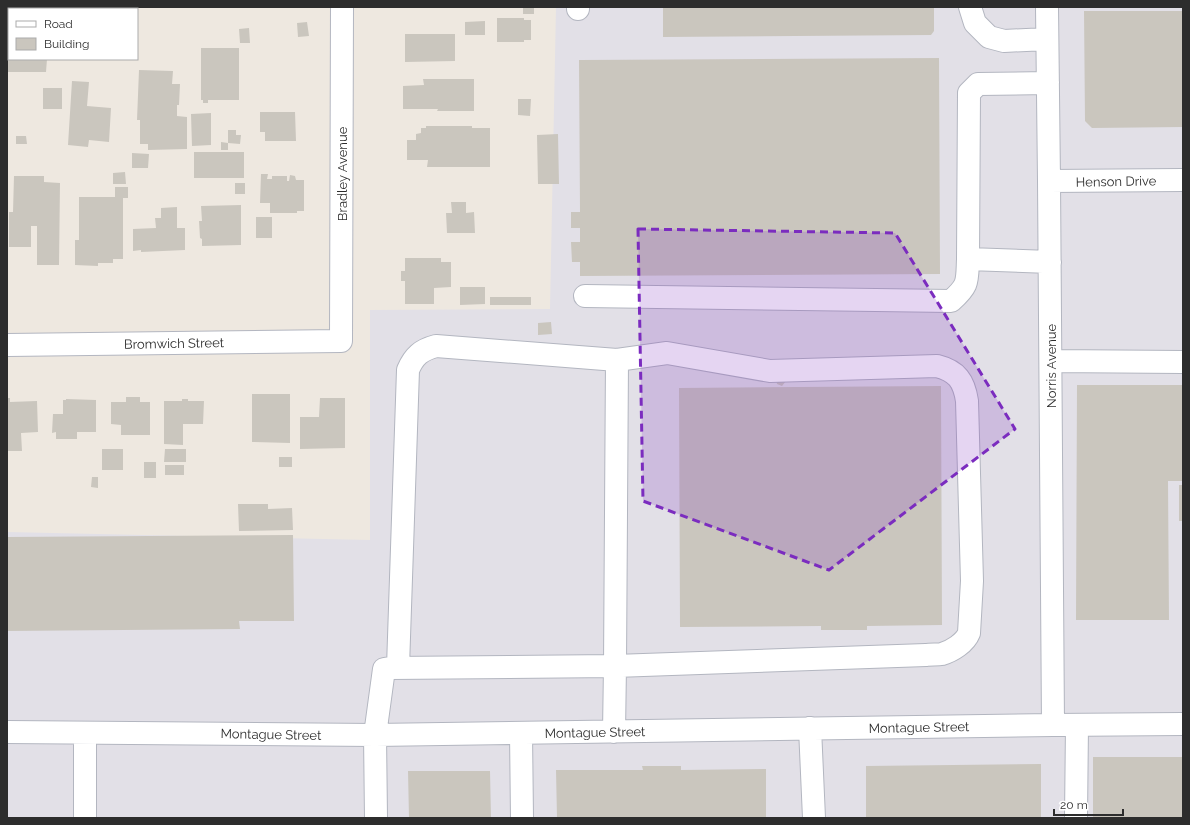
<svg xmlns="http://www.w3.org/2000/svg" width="1190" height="825" viewBox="0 0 1190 825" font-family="Raleway,sans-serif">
<rect width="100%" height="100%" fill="#eee8e0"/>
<!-- industrial -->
<path fill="#e2e0e7" d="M556 7H1183V818H7V532L370 540V310L550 309Z"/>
<!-- building -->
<path fill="#cac6be" d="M523 7H534V14H523Z
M663 7H934V31L931 35 663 37Z
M1084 11H1183V127L1092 128 1085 121Z
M497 18H524V20H531V40H524V42H497Z
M485 21V35H465V22Z
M307 22 309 36 298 37 297 23Z
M249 28 250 43H240L239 29Z
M7 33H9V59H47L46 72H7Z
M405 34H455V61L405 62Z
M201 48H239V100H208V103H203V100H201Z
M939 58 940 274 580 276V262H572L571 242H580V228H571V212H580L579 60Z
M139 70 173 71 172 84H180L179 105H177V116L187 117V149L148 150V144H140V120H137Z
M423 79H474V111H437L438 109H403V86L424 85Z
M72 81 89 82 87 106 111 108 109 142 89 140 88 147 68 145Z
M43 88H62V109H43Z
M518 99H531L530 116 518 115Z
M260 112H295L296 141H265V132H260Z
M211 113V145L192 146 191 114Z
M426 126H472V128H490V167H427L428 160H407V140H416V134L421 133V128H426Z
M228 130H236V135H241L240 144 228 143V150H221V142L228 143Z
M558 134 559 184H538L537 135Z
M16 136H26L27 144H16Z
M194 152H244V178H194Z
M132 153 149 154 148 168H132Z
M125 172 126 184H113V173Z
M261 174H268L267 179H272V176H287V181H289L290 175 295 176 296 180H304V211H297V213H270V203H260Z
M14 176H44V182L60 183 59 265H37V226H31V247H9V212H13Z
M235 183H245V194H235Z
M115 187H128V198H123V259H113V263H98V266L75 265V240H79V197H115Z
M451 202H466V213L474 212 475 233H447L446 213H452Z
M241 205V245L202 246V239L200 238 199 221H202L201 206Z
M177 207V228H185V250L141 252V250L133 251V229L156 228 155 218H161V208Z
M256 217H272V238H256Z
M405 258H441V262H451V287L434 288V304H405V281H401V271H405Z
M460 287H485V304L460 305Z
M490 297H531V305H490Z
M551 322 552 334 538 335V323Z
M776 379 786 381 782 386 777 384Z
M1077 385H1183V481H1168L1169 620H1076Z
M941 386 942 625 867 626V630H821V626L680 627 679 388Z
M252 394H290V443L252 442Z
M126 397H140V402H150V435H121V425L111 424V402H126Z
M7 398H10V402L37 401 38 432 21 433 22 451H7Z
M320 398H345V448L300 449V417H319Z
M66 399 96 400V432H77V439H56V432L52 433 53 414H63V400H66Z
M182 399H188V401H204L203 424H183V445L164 444V401H182Z
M102 449H123V470H102Z
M165 449H186V462H164Z
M279 457H292V467H279Z
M144 462H156V478H144Z
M165 465H184V475H165Z
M92 477H98V488L91 487Z
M1179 485H1183V521H1179Z
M238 504H268V509L292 508 293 530 239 531Z
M293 535 294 621H239L240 629 7 631V537Z
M1093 757H1183V818H1093Z
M1041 764V818H866V766Z
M642 766H681V770L766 769V818H557L556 770H643Z
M408 771H490L491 818H409Z"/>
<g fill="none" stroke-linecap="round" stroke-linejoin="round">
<!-- minor casing -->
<g stroke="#b3b6c0" stroke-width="24">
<path id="minor" d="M970 7 975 23 989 37 1004 41 1047 39
M1047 7 1049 181 1053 725
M578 9V7
M1048 83 978 84 969 93 968 259 1050 262
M1049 181 1183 180
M585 296 951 301C969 285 967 282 968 259
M7 345 341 341 342 7
M1051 361 1183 362
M398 667 408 370C414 356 421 350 436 346L617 360
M810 728 814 818
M7 732 375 735 1053 725 1183 724
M521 733 522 818
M85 818V733
M376 818 375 735 384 669 390 668 615 666 926 655C931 654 937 655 942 654 952 651 965 643 969 633L972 581 967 401C964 381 957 371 937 366L770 371 667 353 617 360 615 666 614 732
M1076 818 1077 725"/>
</g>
<!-- minor -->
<use href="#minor" stroke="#fff" stroke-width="22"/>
</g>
<!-- marked area -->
<path fill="#7b2cbf" fill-opacity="0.2" stroke="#7b2cbf" stroke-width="3" stroke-dasharray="8 5" stroke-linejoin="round" d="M638 229 895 233 1015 429 829 570 643 501Z"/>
<g text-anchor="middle" stroke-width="3.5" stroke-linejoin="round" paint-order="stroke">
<!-- street labels -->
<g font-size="13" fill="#2d2d2d" stroke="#fff">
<text transform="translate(342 174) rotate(-90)" y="5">Bradley Avenue</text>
<text transform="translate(1116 181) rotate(-1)" y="5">Henson Drive</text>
<text transform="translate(174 343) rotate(-1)" y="5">Bromwich Street</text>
<text transform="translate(1051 366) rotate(-90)" y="5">Norris Avenue</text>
<text transform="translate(919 727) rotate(-1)" y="5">Montague Street</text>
<text transform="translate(595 732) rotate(-1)" y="5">Montague Street</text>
<text transform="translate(271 734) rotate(1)" y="5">Montague Street</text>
</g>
</g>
<!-- border -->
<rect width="1190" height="825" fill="none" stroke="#2d2d2d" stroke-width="16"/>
<!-- legend -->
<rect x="8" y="8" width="130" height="52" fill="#ffffff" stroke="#ababab"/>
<rect x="16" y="21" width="20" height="6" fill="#ffffff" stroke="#ababab"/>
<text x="44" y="28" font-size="12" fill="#2d2d2d">Road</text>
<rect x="16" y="38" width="20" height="12" fill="#cac6be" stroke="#ababab"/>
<text x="44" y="48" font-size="12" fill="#2d2d2d">Building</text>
<!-- scale -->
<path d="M1054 809v6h69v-6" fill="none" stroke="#2d2d2d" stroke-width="2"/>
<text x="1060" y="809" font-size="12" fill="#2d2d2d" stroke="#ffffff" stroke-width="3" paint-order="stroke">20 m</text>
</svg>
